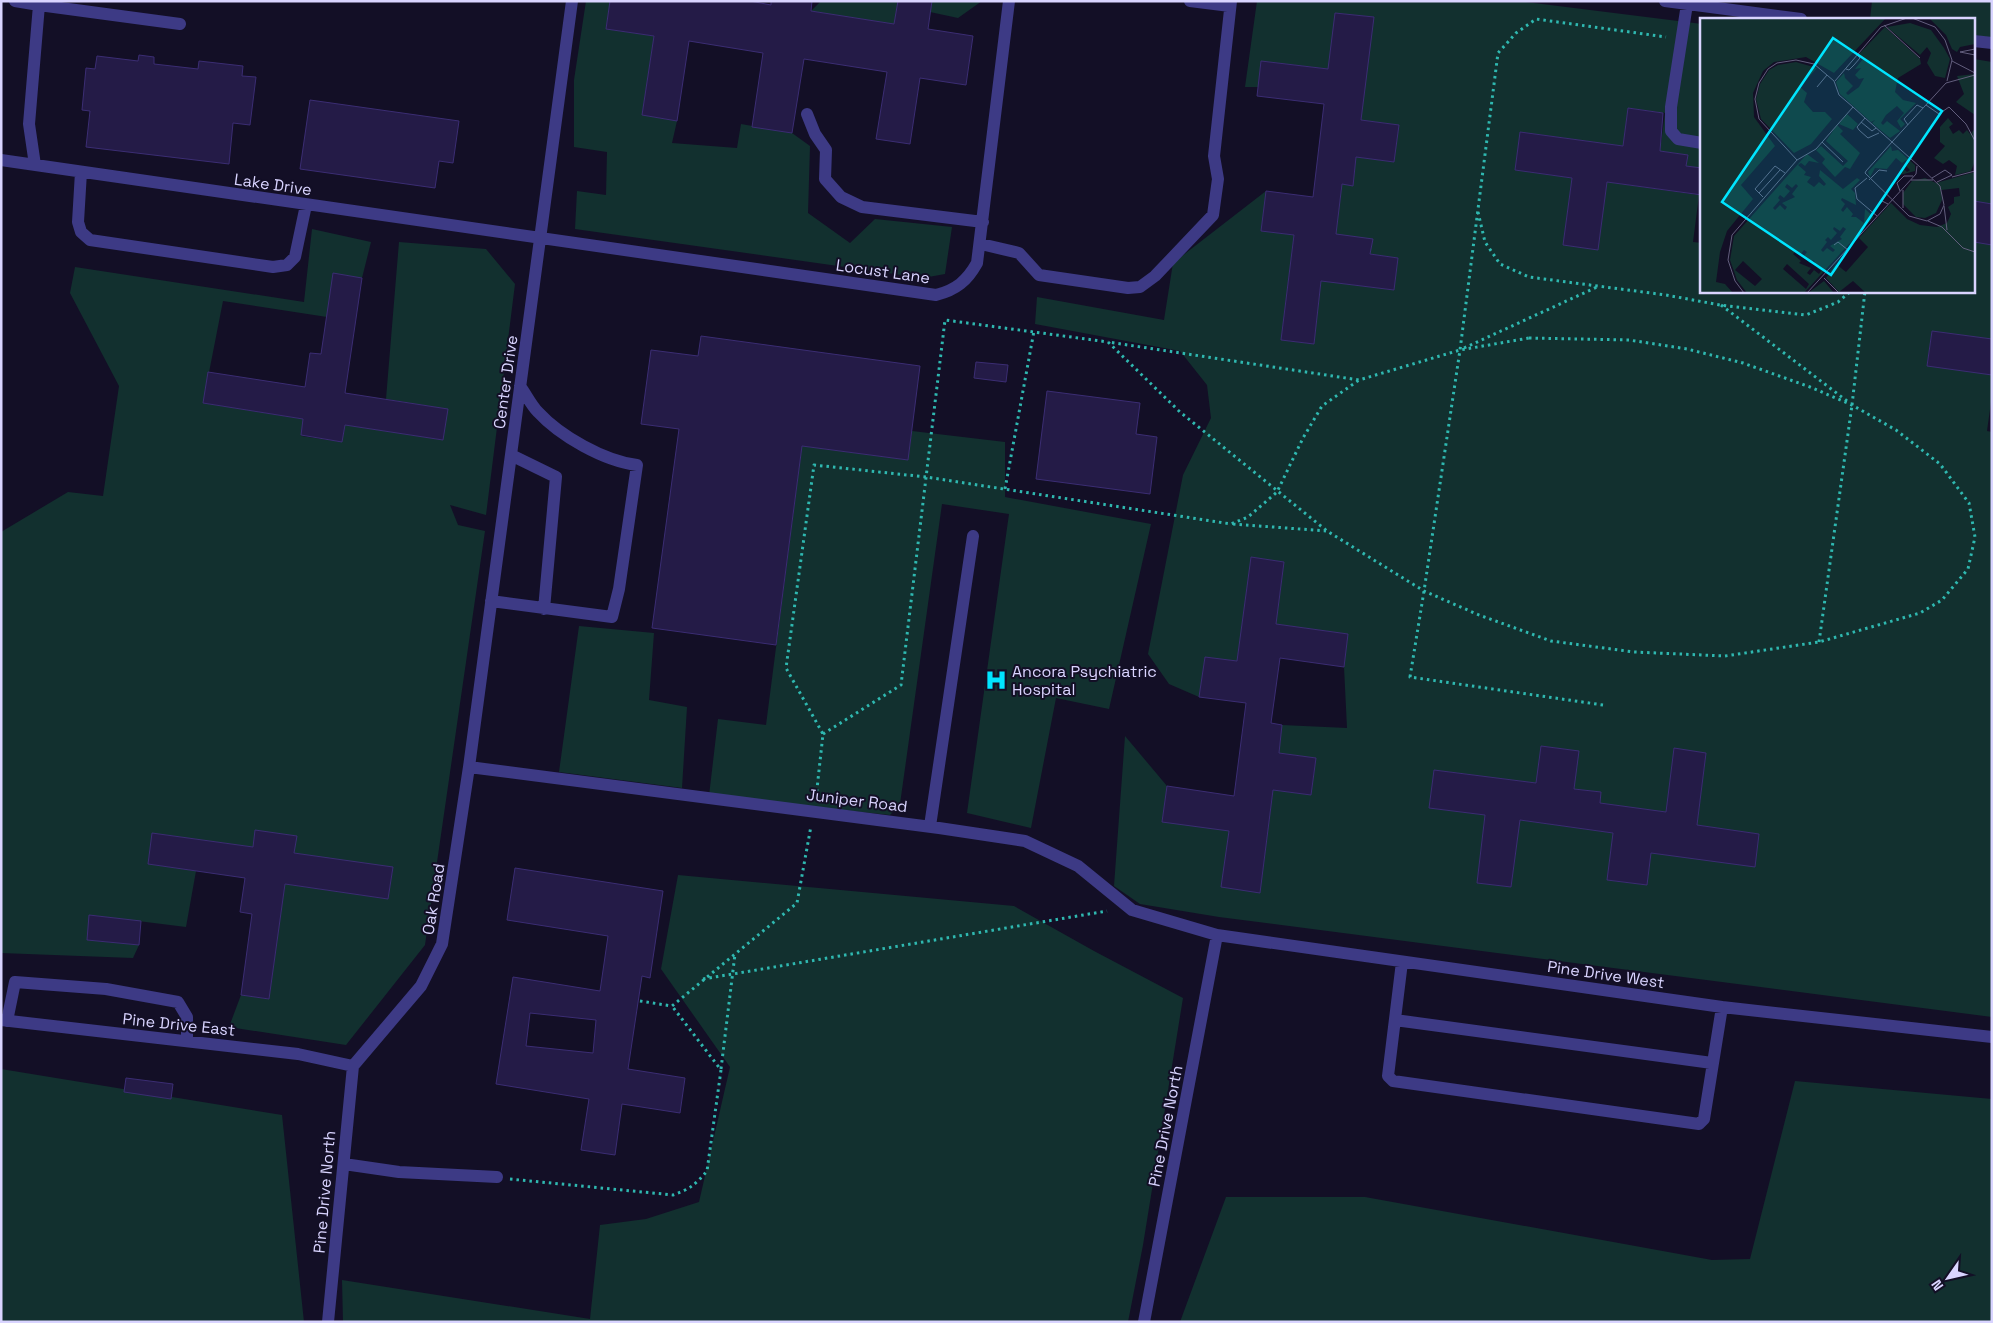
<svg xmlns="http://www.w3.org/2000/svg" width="1993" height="1323" viewBox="0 0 1993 1323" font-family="'Space Grotesk',sans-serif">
<rect width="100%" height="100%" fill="#130f26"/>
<!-- green -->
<path fill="#12302f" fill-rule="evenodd" d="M586 1H610L606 29 654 36 642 115 677 121 672 143 737 148 741 124 792 133 810 146 808 213 850 243 875 219 952 227 945 274 923 278 575 229 577 191 606 195 607 152 574 147V80Z
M821 1H898L894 24 811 11Z
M932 1H982L958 18 930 12Z
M1257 1H1519L1702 24V168L1686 166 1688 155 1660 151 1665 113 1628 108 1623 146 1520 132 1515 170 1572 178 1563 245 1598 249 1607 182 1699 195 1693 242 1702 243V291H1974V242L1992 245V339L1932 331 1927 365 1992 375V395L1987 431 1992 432V1017L1219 917 1140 904 1114 886 1125 736 1167 786 1162 821 1229 831 1222 887 1260 892 1273 790 1311 795 1316 758 1279 753 1282 725 1347 728 1344 667 1348 634 1276 624 1284 562 1251 557 1237 661 1205 657 1199 697 1169 684 1148 654 1183 475 1211 418 1207 385 1180 351 1035 324 1037 297 1164 320 1173 263 1266 191 1261 231 1294 235 1281 340 1314 344 1321 281 1394 290 1398 258 1334 250 1342 184 1353 185 1356 157 1394 162 1399 125 1361 120 1373 17 1336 13 1328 69 1261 61 1258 87H1245ZM1542 746 1578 751 1574 789 1601 792 1600 803 1666 812 1674 749 1706 753 1697 825 1759 834 1755 866 1651 853 1647 885 1607 880 1613 833 1520 820 1511 887 1477 883 1485 815 1429 808 1434 770 1536 783Z
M1872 1H1992V38L1974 35V19H1870Z
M1974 59 1992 62V204L1974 201Z
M312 229 371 242 362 278 333 274 327 317 223 301 203 403 303 419 301 436 342 442 345 425 443 440 447 409 386 399 399 242 486 249 515 284 486 515 450 505 458 525 485 531 425 945 346 1045 229 1027 241 995 269 999 285 884 388 899 393 868 294 853 296 836 255 831 253 847 152 833 148 864 196 871 186 927 90 915 87 940 139 945 133 958 1 953V532L68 492 103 496 119 386 70 293 75 267 304 302Z
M912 431 1005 442V497L1151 524 1109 709 1056 698 1031 828 967 813 1009 514 942 504 900 804 890 815 709 796 718 719 766 725 802 446 908 460Z
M579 626 654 633 649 700 687 707 682 788 559 772Z
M678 875 1014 906 1094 951 1183 998 1143 1245 1128 1322H343L342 1280 590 1319 600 1225 646 1219 699 1202 730 1067 661 969Z
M1 1069 282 1115 304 1322H1Z
M1795 1081 1992 1099V1322H1180L1226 1197H1365L1712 1260 1750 1259Z"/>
<!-- building -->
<path fill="#241b47" stroke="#3b2d73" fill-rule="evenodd" d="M610 1H750L771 5V1H812L811 11 894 24 898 1H932L928 29 973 36 966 85 920 78 910 144 876 139 887 72 804 59 792 133 752 127 763 53 689 41 677 121 642 115 654 36 606 29Z
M1335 13 1374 17 1361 120 1399 125 1394 162 1356 157 1353 186 1342 184 1336 234 1373 239 1370 254 1398 258 1394 290 1321 281 1314 344 1281 340 1294 235 1261 231 1266 191 1313 197 1324 104 1257 96 1261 61 1328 69Z
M139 55 154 57V64L198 69 199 61 243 66 242 76 256 77 250 125 233 123 229 164 86 147 90 111 82 110 86 68 95 69 97 56 138 61Z
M310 100 459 121 453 163 439 161 435 188 300 169Z
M1628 108 1663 113 1660 151 1688 155 1686 166 1702 168V195L1607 182 1598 250 1563 245 1572 178 1515 170 1520 132 1623 146Z
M1974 201 1992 204V245L1974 242Z
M333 273 362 278 345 393 448 409 443 440 345 425 342 442 301 435 303 419 203 403 208 372 305 387 310 353 321 354Z
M1932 331 1992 339V375L1927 366Z
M701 336 920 366 908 460 802 446 776 645 652 628 679 429 641 424 651 350 698 356Z
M976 362 1008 365 1006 382 974 378Z
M1047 391 1140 403 1136 434 1157 437 1150 494 1036 479Z
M1251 557 1284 562 1276 624 1348 634 1344 667 1280 658 1271 723 1282 725 1279 753 1316 758 1311 795 1273 790 1260 893 1221 887 1229 831 1162 822 1167 786 1234 796 1246 703 1199 697 1205 657 1237 661Z
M1541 746 1579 751 1574 789 1601 792 1600 803 1666 812 1674 748 1706 753 1697 825 1759 834 1755 867 1651 853 1647 885 1607 880 1613 833 1520 820 1511 887 1477 883 1485 815 1429 808 1434 770 1536 783Z
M255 830 297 836 294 853 393 867 388 899 285 884 269 999 241 995 252 914 240 912 245 878 148 864 152 833 253 847Z
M515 868 663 891 650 978 642 976 628 1069 685 1078 680 1113 622 1104 615 1155 581 1150 589 1099 496 1084 513 977 600 991 608 936 507 920ZM530 1013 596 1020 593 1053 526 1046Z
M89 915 141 921 139 945 87 940Z
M126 1078 173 1084 171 1099 124 1092Z"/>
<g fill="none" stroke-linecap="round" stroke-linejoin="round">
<!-- path -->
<path stroke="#2fb8b0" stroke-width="3" stroke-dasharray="2.5 4" stroke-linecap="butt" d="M1478 212 1485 242 1500 264 1529 277 1666 295 1720 305 1806 315 1838 302 1851 291
M1721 305 1847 401
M1529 338 1629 340 1687 349 1743 363 1810 387 1852 405 1896 430 1940 464 1969 503 1975 537 1968 569 1942 600 1920 613 1819 642 1725 656 1634 652 1551 641 1479 615 1424 591 1327 531 1180 412 1108 342 1359 380 1460 350Z
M1464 348 1597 287
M1852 405 1865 291
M1005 489 1034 331
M1233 524 1326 531
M1819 642 1852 405
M1603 705 1410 677 1424 591 1460 350 1498 53 1516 33 1536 19 1666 37
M823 734 901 685 945 320 1108 342
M816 798 823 734 786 668 814 465 926 477 1231 524 1248 517 1277 492 1303 438 1322 406 1359 380
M703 979 1107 911
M640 1001 672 1006 797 903 811 826
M721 1069 735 954
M510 1179 673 1195C690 1189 695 1185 707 1171L721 1070 672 1006"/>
<!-- minor -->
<path stroke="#3d3a85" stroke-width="12" d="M15 1 39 5 29 124 35 165
M1190 1 1230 6
M1665 1 1801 19
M1687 4 1671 107V131L1678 139 1702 143
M39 5 180 24
M1974 41 1992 43
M807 114 815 134 826 150 825 179 841 197 862 207 983 222
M1 160 936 295C956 290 967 281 977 263L1009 1
M81 172 78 222 81 232 90 240 273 267 287 265 295 257 306 205
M981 244 1019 253 1039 275 1128 288 1140 287 1155 276 1213 215 1218 179 1214 156 1231 1
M511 455 556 477 544 609
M491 601 612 617 619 589 637 465C604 461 560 436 538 412 531 405 526 394 520 386
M469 767 939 828 1025 841 1078 866 1132 910 1217 935 1722 1007 1992 1037
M930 826 973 536
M1402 962 1388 1076 1393 1081 1699 1124 1704 1119 1722 1007
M1 1020 298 1054 353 1066
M1395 1020 1712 1063
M7 1021 15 982 106 989 178 1002 187 1017V1041
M353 1066 421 986 442 944 469 767 572 1
M344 1164 399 1172 497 1177
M328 1322 353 1066
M1144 1322 1217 935"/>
</g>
<!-- icons -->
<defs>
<g id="hospital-bare" transform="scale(1.725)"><path d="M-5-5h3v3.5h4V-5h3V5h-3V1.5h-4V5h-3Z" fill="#00e5ff" stroke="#130f26" stroke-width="2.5" paint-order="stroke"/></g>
</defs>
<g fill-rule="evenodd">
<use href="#hospital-bare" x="996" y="680"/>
</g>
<g text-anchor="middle" stroke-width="4" stroke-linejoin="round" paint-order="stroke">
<!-- street labels -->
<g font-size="16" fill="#d9d4ff" stroke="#130f26">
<text transform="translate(273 184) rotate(8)" y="6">Lake Drive</text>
<text transform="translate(883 271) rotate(8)" y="6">Locust Lane</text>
<text transform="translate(505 382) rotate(-82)" y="6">Center Drive</text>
<text transform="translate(857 800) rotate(7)" y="6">Juniper Road</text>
<text transform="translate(433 899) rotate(-81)" y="6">Oak Road</text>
<text transform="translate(1606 974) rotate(8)" y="6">Pine Drive West</text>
<text transform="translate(179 1024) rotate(6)" y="6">Pine Drive East</text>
<text transform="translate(1165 1126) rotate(-79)" y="6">Pine Drive North</text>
<text transform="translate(324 1192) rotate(-85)" y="6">Pine Drive North</text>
</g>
<!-- poi labels -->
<g font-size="16" fill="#d9d4ff" stroke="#130f26" text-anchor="start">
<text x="1012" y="677">Ancora Psychiatric<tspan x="1012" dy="18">Hospital</tspan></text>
</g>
</g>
<!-- overview -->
<g transform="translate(1700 18)">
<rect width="275" height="275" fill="#130f26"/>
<path d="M0 0H186L134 55 106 39 74 44 63 53 53 75 54 99 75 128 41 167 53 181 27 213 20 234 16 264 25 266 33 275H0ZM229 0H275V26L260 29 257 34 252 31 246 17ZM210 5 231 12 244 30 250 41 245 60 235 58 227 45 231 35 227 29 220 37 187 9ZM185 9 220 41 221 46 198 60 195 74 203 82 216 85 200 101 205 106 201 110 197 103 204 95 197 88 186 97 181 105 183 107 187 103 200 113 190 120 172 105 175 102 171 104 140 76 136 64 144 55 145 60 153 68 146 75 148 77 159 69 164 60 159 61 155 57 161 50 155 51 163 41 159 36ZM96 44 117 50 100 69 107 75 104 84 113 94H125L132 101 111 126 94 135 61 101 56 81 60 66 69 52 78 47ZM275 56V97L256 84 264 76 257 58ZM147 96 158 106 153 112 139 106ZM248 100 253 106 249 109 253 116 259 112 263 116 267 112 270 116 275 111V143L271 153 255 157 257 148 249 142 243 146 234 140 245 128 240 124V109ZM137 107 143 113 140 116 160 135 150 151 145 149 135 159 122 145 125 141 116 132 121 128 143 148 148 143 126 123ZM191 128 192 133 198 132 215 147V153L200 157 204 151 207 154 210 152 206 148 209 145 206 142 202 145 196 140 187 151 175 150 170 159 168 154ZM107 136 119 145 109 143 105 148 101 145 98 147 106 154 104 157 111 159 107 164 114 169 119 164 124 168 126 166 119 158 120 152 143 171 157 160 160 162 151 171 155 175 156 187 142 180 141 182 145 186 141 192 143 194 147 189 153 196 151 199H156L164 205 165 191 174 199 104 275H47L37 262 30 242 34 218ZM87 166 92 170 96 166 98 168 92 176 95 179 82 185 87 189 85 192 80 187 75 192 73 190 80 182 78 180 80 177 84 180 90 173 85 169ZM134 209 140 213 143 209 146 211 140 219 142 221 130 228 135 232 133 234 127 230 123 234 121 232 127 224 125 222 128 219 131 222 137 215 133 211ZM104 232 107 234 103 239 110 245 113 242 115 244 114 247 121 253 119 256 114 252 110 257 107 255 111 250 99 245 101 243 93 236 96 233 100 237ZM43 243 62 261 55 268 35 252ZM87 246 109 266 106 271 83 251ZM275 154V275H166L153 263 139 274 126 260 136 246 146 254 168 229 159 220 191 185 207 201 220 207 237 209 247 205 251 196 248 189 254 185V179L260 178 259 170 241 172 242 182 236 195 225 200 216 199 203 186V175L212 163 225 160 236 165ZM124 263 134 275H108Z" fill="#12302f" fill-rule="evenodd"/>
<path fill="none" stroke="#625e7d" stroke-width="1" d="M212 0 235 9 245 22 252 42 247 63M184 7 220 40M275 31 260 34 275 37M252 43 275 55M146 51 149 52 154 47 160 40 157 37M134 63 139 77 153 89 165 100 192 124 220 149 240 168 244 187 240 196 227 203 209 198 165 155 166 153 192 124 246 65 275 57M135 63 181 9 207 0M117 69 127 57M226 87 239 96 249 89 266 106 275 123M165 100 157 109 159 112 168 120 179 115M161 104 172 113 176 110M208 107 204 101 217 87 223 90M122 124 143 144M97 142 59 101 55 81 59 65 68 51 77 45 96 42 114 46 134 63M252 159 275 153M167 160 155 170 157 181 177 198M232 160 245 152 252 157 237 164M169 162 179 152 187 153M211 162H233M203 172V190M200 173 197 165 204 158H213M59 175 80 152M63 179 55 171 75 148 85 155M244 188 247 212M173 194 182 183 188 186M228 203 242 209 263 230 275 234M134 227 138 224 148 232M124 260 139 275M44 275 35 263 28 242 32 217 97 142 116 131 153 89M107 275 216 156 217 148"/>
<path fill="#00e5ff" fill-opacity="0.15" stroke="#00e5ff" stroke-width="2.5" d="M133 20 242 93 131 257 22 184Z"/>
<rect width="275" height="275" fill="none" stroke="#d9d4ff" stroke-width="2.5"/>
</g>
<!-- border -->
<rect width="1993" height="1323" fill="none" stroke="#d9d4ff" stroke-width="5"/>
<!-- north arrow -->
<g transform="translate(1948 1278) rotate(236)" stroke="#130f26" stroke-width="4" paint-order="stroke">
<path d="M0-4L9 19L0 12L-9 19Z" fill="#d9d4ff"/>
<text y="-8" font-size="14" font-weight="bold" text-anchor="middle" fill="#d9d4ff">N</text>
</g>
</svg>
